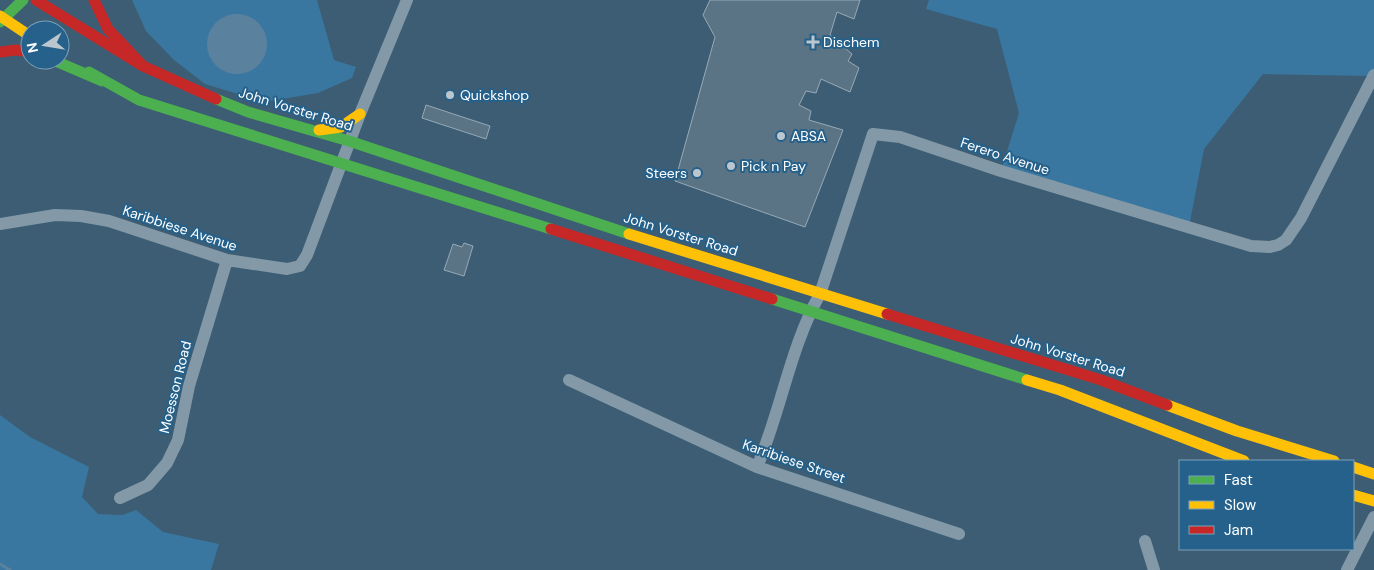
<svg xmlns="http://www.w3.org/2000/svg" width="1374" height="570" viewBox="0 0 1374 570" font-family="'DM Sans',sans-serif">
<rect width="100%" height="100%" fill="#3c5d73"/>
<!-- green -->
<path fill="#3a77a0" d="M132 0H317L334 60 356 67 352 78 318 93 264 102 205 84 174 60 146 31Z
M929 0H1374V70L1369 76 1263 74 1204 149 1189 227 1001 170 1019 113 997 29 926 9Z
M0 415 30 437 89 467 82 497 98 514 122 515 136 510 163 532 219 544 211 570H0Z"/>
<!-- water -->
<path fill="#5a829e" d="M207 44a30 30 0 1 1 60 0a30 30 0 1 1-60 0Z"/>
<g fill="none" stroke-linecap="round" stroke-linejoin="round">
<!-- stream -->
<path stroke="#5a829e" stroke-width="3" d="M0 564 10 570"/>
</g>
<!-- building -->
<path fill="#5a7485" stroke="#97a9b6" d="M710 0H860L854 19 837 12 830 35 852 54 848 61 859 68 850 92 821 79 816 93 806 91 799 105 811 111 809 120 843 130 805 227 675 181 715 37 703 15Z
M426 105 490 126 486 139 422 118Z
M464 243 473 246 464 276 444 270 453 244 462 247Z"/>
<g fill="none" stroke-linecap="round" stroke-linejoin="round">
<!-- street -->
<path stroke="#8399a8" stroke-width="12" d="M0 224 55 215 81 216 109 221 227 260 287 269 300 266 307 255 360 114 407 0
M569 380 757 467 959 534
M757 467C781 411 790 347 820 294L873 134 900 137 1001 171 1251 246 1270 247 1278 245 1286 240 1301 218 1374 75
M120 498 148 485 167 463 178 440 189 386 227 260
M1145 541 1154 570
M1347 570 1374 517"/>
<!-- fast -->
<path stroke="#4caf50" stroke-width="11" d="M0 22 23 0
M53 60 102 81
M89 72 139 100 551 229
M216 99 248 112 349 141 629 234
M772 299 1027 380"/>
<!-- slow -->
<path stroke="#ffc107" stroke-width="11" d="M0 16 30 36
M319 130 341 127 360 114
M629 234 887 314
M1027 380 1060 390 1244 461
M1167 405 1237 431 1334 461
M1353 467 1374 474
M1353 495 1374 501"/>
<!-- jam -->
<path stroke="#c62828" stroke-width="11" d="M36 0 143 66 216 99
M94 0 108 29 143 66
M0 52 16 50 30 52
M551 229 772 299
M887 314 1101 380 1167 405"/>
</g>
<!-- markers -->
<g fill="#bbc6ce" stroke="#25618a" stroke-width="2">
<path d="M810.5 34.5h5v5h5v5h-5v5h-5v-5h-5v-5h5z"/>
<circle cx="450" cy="95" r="5"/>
<circle cx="781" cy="136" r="5"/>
<circle cx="731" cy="166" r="5"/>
<circle cx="697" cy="173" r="5"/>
</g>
<g text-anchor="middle" stroke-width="4" stroke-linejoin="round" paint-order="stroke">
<!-- poi labels -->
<g font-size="14" fill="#fff" stroke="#25618a" text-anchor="start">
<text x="823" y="47">Dischem</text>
<text x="460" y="100">Quickshop</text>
<text x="791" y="141">ABSA</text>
<text x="741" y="171">Pick n Pay</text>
<text x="687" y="178" text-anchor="end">Steers</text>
</g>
<!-- street labels -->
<g font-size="14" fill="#fff" stroke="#25618a">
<text transform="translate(296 109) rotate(17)" y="5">John Vorster Road</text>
<text transform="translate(1005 156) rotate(18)" y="5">Ferero Avenue</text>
<text transform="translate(180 228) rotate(18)" y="5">Karibbiese Avenue</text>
<text transform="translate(681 234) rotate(17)" y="5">John Vorster Road</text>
<text transform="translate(1068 355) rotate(17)" y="5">John Vorster Road</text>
<text transform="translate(175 387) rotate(-76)" y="5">Moesson Road</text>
<text transform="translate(794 461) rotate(19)" y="5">Karribiese Street</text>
</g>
</g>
<!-- legend -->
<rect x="1179" y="460" width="175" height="90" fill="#25618a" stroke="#7ca0b9"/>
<rect x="1189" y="476" width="25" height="8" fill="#4caf50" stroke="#7ca0b9"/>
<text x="1224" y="485" font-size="15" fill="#ffffff">Fast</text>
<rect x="1189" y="501" width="25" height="8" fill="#ffc107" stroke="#7ca0b9"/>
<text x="1224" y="510" font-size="15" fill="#ffffff">Slow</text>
<rect x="1189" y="526" width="25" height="8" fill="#c62828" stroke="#7ca0b9"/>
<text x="1224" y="535" font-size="15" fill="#ffffff">Jam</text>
<!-- north arrow -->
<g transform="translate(45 45) rotate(258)"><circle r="24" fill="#25618a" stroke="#7ca0b9"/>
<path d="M0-4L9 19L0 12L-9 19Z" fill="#bbc6ce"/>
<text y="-8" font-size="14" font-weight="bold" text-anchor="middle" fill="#ffffff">N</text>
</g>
</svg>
